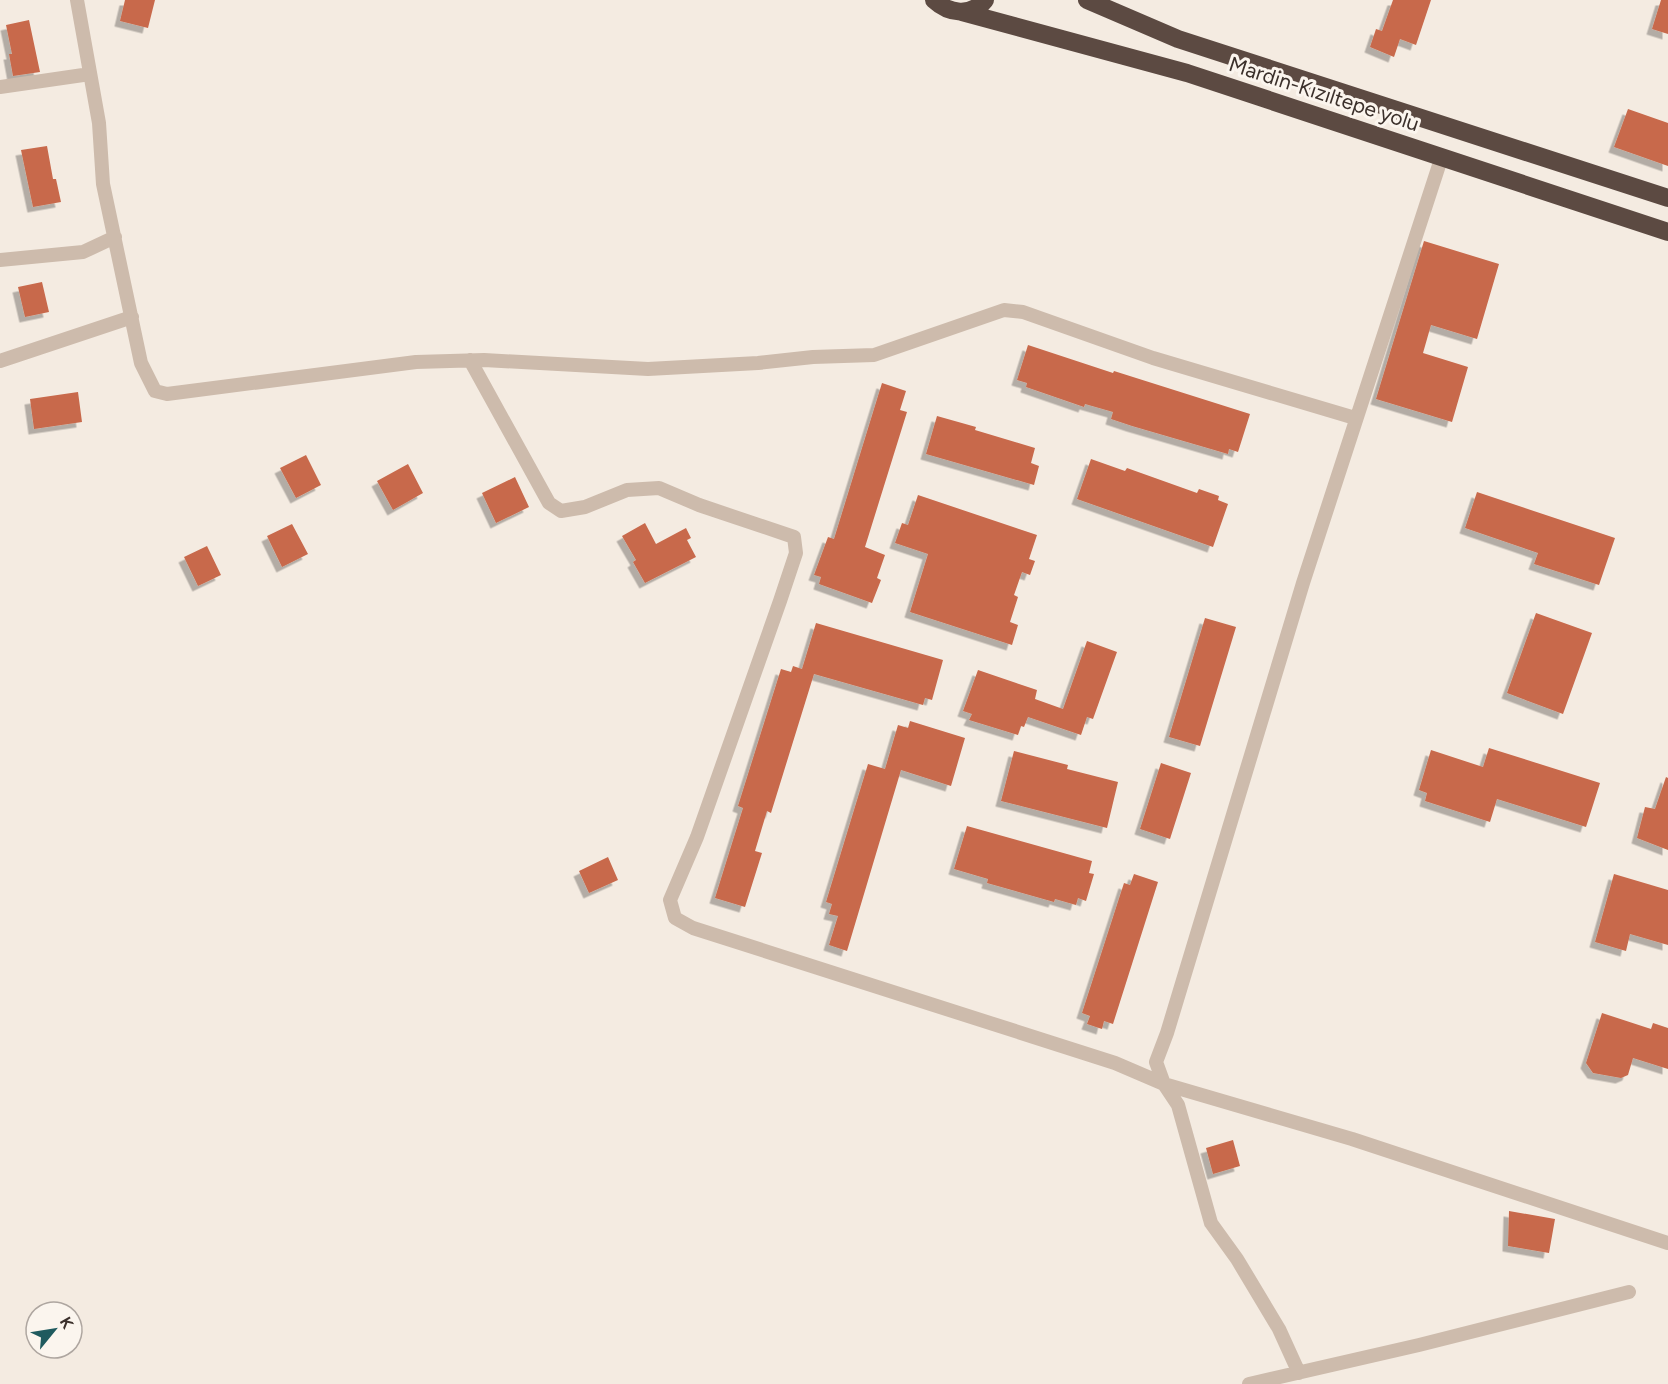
<svg xmlns="http://www.w3.org/2000/svg" width="1668" height="1384" viewBox="0 0 1668 1384" font-family="Figtree,sans-serif">
<defs>
<filter id="shadow"><feDropShadow dx="-5.5" dy="5.5" stdDeviation="0" flood-color="#0004"/></filter>
</defs>
<rect width="100%" height="100%" fill="#f4ebe1"/>
<!-- building -->
<path fill="#c8694b" filter="url(#shadow)" d="M125 0H155L148 28 120 21Z
M1393 0H1431L1416 45 1400 39 1394 57 1370 47 1376 29 1382 31Z
M1661 0H1668V34L1652 29Z
M29 20 40 72 13 76 9 54H12L6 25Z
M1628 109 1668 123V166L1614 147Z
M47 146 53 179H56L61 202 33 207 21 150Z
M1424 241 1499 264 1477 339 1431 325 1423 353 1468 367 1452 422 1376 399Z
M42 282 49 312 25 317 18 287Z
M1028 345 1113 373 1114 371 1250 414 1238 452 1229 449 1228 454 1132 426 1111 419 1113 412 1085 404 1084 407 1026 387 1027 383 1017 380Z
M882 383 906 391 900 410 907 412 865 547 885 555 877 578 881 580 872 603 819 584 821 577 814 575 828 537 834 539Z
M78 392 82 422 34 429 30 399Z
M937 416 976 427 975 430 1035 448 1031 463 1039 466 1034 485 926 454Z
M306 455 321 485 296 498 280 468Z
M1091 459 1125 471 1127 468 1197 493 1199 489 1219 496 1218 500 1228 504 1213 547 1077 499Z
M408 464 423 493 393 510 377 481Z
M515 477 529 507 496 523 482 493Z
M1477 492 1615 538 1599 585 1534 564 1538 553 1465 528Z
M918 495 1037 535 1029 559 1035 561 1030 575 1022 572 1014 595 1018 597 1010 622 1018 625 1012 645 910 612 928 554 895 543 902 523 908 525Z
M645 523 656 544 686 528 691 538 687 540 696 557 645 583 633 562 636 560 622 536Z
M292 524 308 554 282 567 267 536Z
M207 546 221 575 198 586 184 557Z
M1536 613 1592 633 1563 714 1507 693Z
M1205 618 1236 627 1200 746 1169 737Z
M816 623 943 660 932 700 925 698 923 705 814 674 771 813 767 811 755 851 762 853 745 907 715 898 743 808 738 806 781 669 791 672 793 666 802 669Z
M1087 641 1117 652 1093 719 1087 717 1081 735 1028 717 1024 727 1021 726 1018 735 969 720 972 714 963 711 978 670 1037 690 1035 699 1063 709Z
M910 721 965 738 951 786 901 770 847 951 829 945 838 916 829 914 832 904 826 902 868 764 885 769 898 725 908 728Z
M1489 748 1600 783 1586 827 1497 799 1490 822 1425 801 1427 793 1419 790 1431 750 1483 767Z
M1014 751 1068 765 1067 769 1118 782 1107 828 1001 801Z
M1161 763 1191 773 1170 839 1140 829Z
M1666 777 1668 778V850L1637 838 1645 807 1655 809Z
M967 826 1092 861 1089 873 1094 874 1086 901 1078 898 1076 905 1055 899 1054 902 987 883 988 879 954 869Z
M608 857 618 880 589 893 579 871Z
M1134 874 1158 882 1113 1024 1104 1021 1102 1029 1087 1024 1090 1016 1082 1013 1124 883 1130 885Z
M1614 874 1668 890V945L1630 934 1626 951 1595 942Z
M1602 1013 1651 1029 1653 1023 1668 1028V1069L1633 1058 1628 1075 1621 1078 1593 1073 1586 1063Z
M1233 1140 1240 1166 1213 1174 1206 1148Z
M1509 1211 1555 1219 1549 1253 1508 1246Z"/>
<g fill="none" stroke-linecap="round" stroke-linejoin="round">
<!-- street -->
<path stroke="#cdbbac" stroke-width="14" d="M77 0 99 123 103 184 141 363 155 391 167 394 416 362 484 360 648 369 758 363 813 357 874 355 1004 310 1023 312 1153 358 1355 418
M0 87 90 74
M0 260 83 252 115 237
M470 360 549 503 561 511 585 507 627 490 659 488 699 505 794 537 796 553 780 601 697 837 670 900 675 918 693 928 1115 1063 1164 1084 1352 1139 1668 1243
M0 361 132 317
M1299 1373 1279 1329 1237 1259 1211 1223 1178 1105 1164 1084 1156 1062 1167 1033 1303 583 1442 156
M1249 1384 1419 1345 1629 1292"/>
<!-- highway -->
<path stroke="#5c4a42" stroke-width="18" d="M934 0C949 14 971 17 985 0
M1087 0 1178 39 1668 198
M962 12 1187 73 1668 232"/>
</g>
<g text-anchor="middle" stroke-width="6" stroke-linejoin="round" paint-order="stroke">
<!-- street labels -->
<g font-size="21" fill="#3b302b" stroke="#fbf5ee">
<text transform="translate(1324 94) rotate(18)" y="7">Mardin-Kızıltepe yolu</text>
</g>
</g>
<!-- north arrow -->
<g transform="translate(54 1330) rotate(60)"><circle r="28" fill="#fbf5ee" stroke="#aea6a0" stroke-width="1.5"/>
<path d="M0-4.5L10 22L0 15L-10 22Z" fill="#1f5a5e"/>
<text y="-9" font-size="16" font-weight="bold" text-anchor="middle" fill="#3b302b">K</text>
</g>
</svg>
